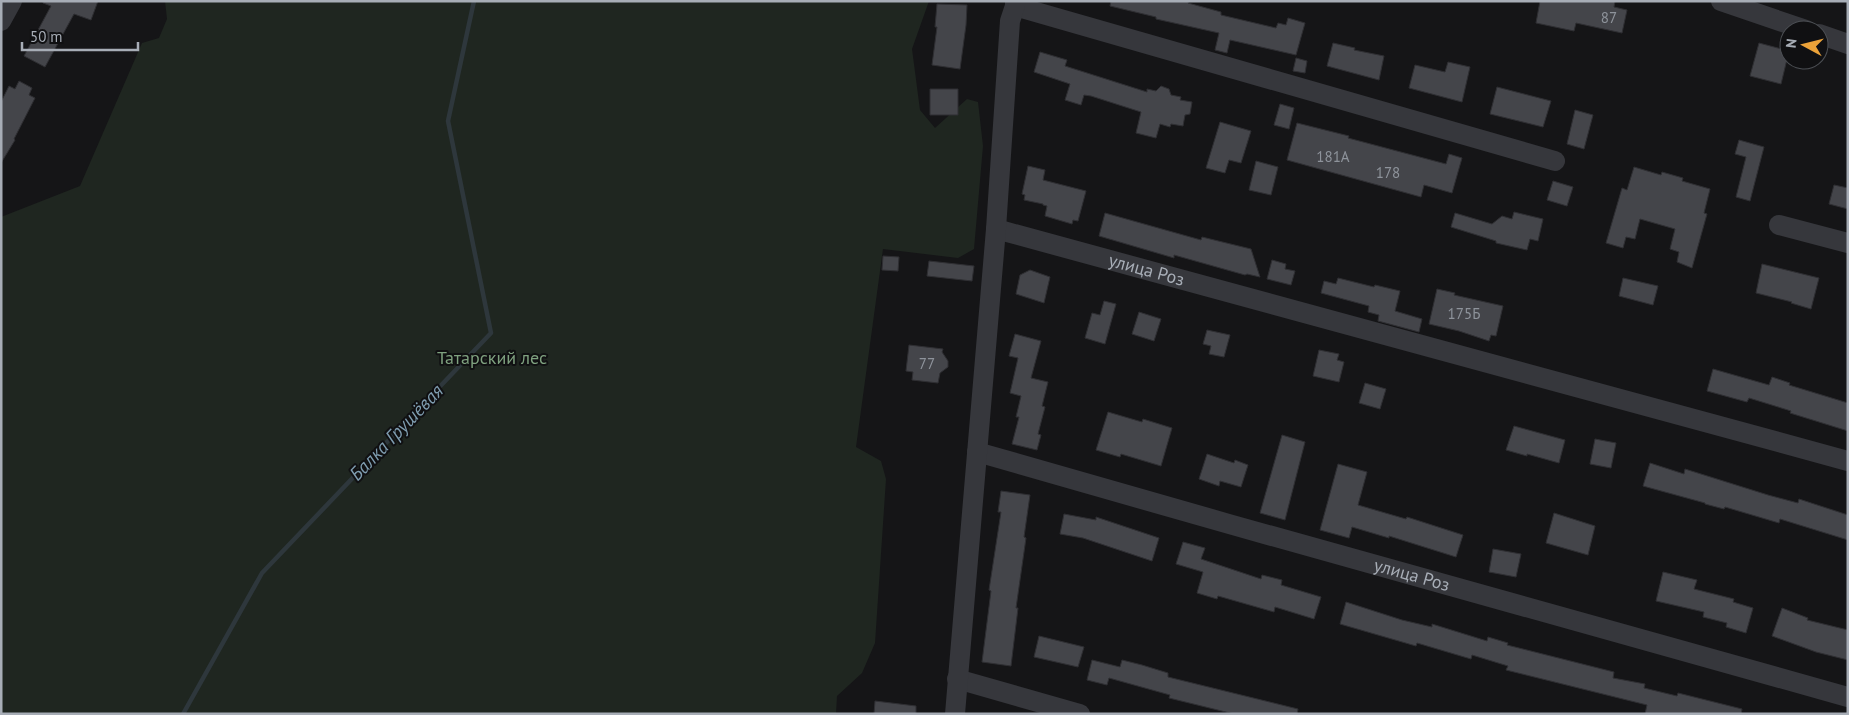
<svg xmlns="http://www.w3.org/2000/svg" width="1849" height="715" viewBox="0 0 1849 715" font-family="'PT Sans',sans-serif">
<rect width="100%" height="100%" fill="#151517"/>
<!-- green -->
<path fill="#1f2620" d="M165 1H929L912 49 920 110 935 128 967 99 978 102 983 146 974 249 958 258 883 249 856 447 881 461 886 479 875 643 862 673 837 696 836 714H1V217L80 186 142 43 159 38 167 19Z"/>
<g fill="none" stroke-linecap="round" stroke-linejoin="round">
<!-- stream -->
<path stroke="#2e373c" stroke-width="4.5" d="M183 714 262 573 491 333 448 121 474 1"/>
</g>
<!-- building -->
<path fill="#44454a" stroke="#2f2f33" d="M43 1H98L91 20 74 14 45 67 24 56 51 6 43 3Z
M1111 1H1189L1188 3 1221 12V15L1276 28 1278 23 1286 25 1288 18 1305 23 1296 55 1230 40 1227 53 1215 50 1219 33 1156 19V17L1110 6Z
M1540 1H1615L1614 7 1627 10 1622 33 1576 23 1574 31 1536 23Z
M937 4 967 5 966 25 960 69 932 65 937 27H935Z
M1333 43 1355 48 1354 50 1384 56 1379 80 1327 66Z
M1759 43 1789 51 1781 84 1750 76Z
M1040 52 1067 60 1065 66 1147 92V89L1156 91 1161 86 1169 89 1171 95 1181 97 1180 100 1192 102 1190 114 1185 115 1183 126 1171 124 1170 127 1160 124 1156 138 1136 133 1141 112 1091 96 1084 95 1081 105 1065 100 1070 84 1034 72Z
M1296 58 1307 61 1305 73 1293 71Z
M1448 62 1470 67 1462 102 1409 88 1415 65 1445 72Z
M19 81 32 88 29 95 35 98 14 139 15 140 1 163V102L9 86 15 89Z
M1497 87 1551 101 1543 127 1490 114Z
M930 89H958V115H930Z
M1280 104 1294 108 1289 129 1274 125Z
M1575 110 1593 115 1584 149 1567 144Z
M1220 122 1251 131 1241 163 1229 160 1225 173 1206 168Z
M1297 123 1349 136 1348 138 1446 164 1449 154 1462 158 1452 193 1424 185 1421 197 1287 160Z
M1739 140 1764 147 1750 201 1736 197 1746 157 1735 154Z
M1256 161 1278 167 1271 195 1249 190Z
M1028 166 1045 170 1043 180 1086 191 1078 221 1073 220 1072 224 1045 216 1047 206 1043 205V204L1024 200 1025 195 1022 194Z
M1634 167 1661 175 1662 172 1683 178 1682 181 1710 189 1704 213 1707 214 1692 268 1677 262 1679 252 1670 249 1675 229 1640 219 1635 239 1626 237 1623 248 1606 243 1622 188 1627 190Z
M1553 181 1573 187 1567 206 1547 200Z
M1834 185 1848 188V209L1829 204Z
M1514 212 1543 219 1538 241 1530 239 1527 250 1496 243V241L1451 227 1455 213 1492 224 1502 216 1512 219Z
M1105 213 1201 240 1202 237 1251 249 1260 277 1247 274 1245 275 1174 255V258L1099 236Z
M883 256 899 257 898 271 882 270Z
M1272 260 1286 264 1285 269 1295 271 1291 285 1267 279Z
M929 261 974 266 972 281 927 276Z
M1762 264 1819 278 1811 309 1791 303 1792 302 1756 293Z
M1030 270 1050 277 1044 303 1016 294 1020 275Z
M1338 278 1374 287 1375 285 1400 291 1395 311 1422 319 1419 332 1378 321 1379 315 1368 312 1369 306 1321 293 1324 281 1336 284Z
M1623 278 1658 286 1653 305 1619 296Z
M1437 289 1455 293 1454 295 1503 306 1496 336 1491 335 1489 341 1459 331 1429 324Z
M1104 301 1116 304 1105 344 1085 338 1092 313 1100 315Z
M1139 312 1161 319 1154 341 1132 334Z
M1207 330 1230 335 1224 357 1209 354 1211 346 1203 344Z
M1015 334 1041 341 1031 378 1048 382 1042 406 1045 407 1038 434 1041 435 1037 450 1012 444 1019 417H1016L1021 396 1010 393 1018 358 1009 356Z
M909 345 943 349 942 352 948 361V367L940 373 938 383 912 380 913 372 906 371Z
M1319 350 1339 354 1337 360 1344 362 1339 382 1313 376Z
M1713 369 1769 385 1772 377 1790 383 1789 385 1848 403V431L1790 413 1791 411 1749 398 1747 402 1707 391Z
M1365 383 1386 389 1380 409 1359 403Z
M1108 412 1142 422 1143 419 1172 428 1161 466 1121 454 1120 457 1096 450Z
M1514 426 1565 440 1559 463 1527 454V456L1506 450Z
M1282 435 1305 442 1285 520 1260 513Z
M1595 439 1616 443 1611 468 1590 464Z
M1207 454 1234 463 1235 460 1248 465 1241 487 1220 481 1219 486 1199 479Z
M1650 463 1684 474 1685 469 1768 495 1798 503 1799 499 1848 515V540L1780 519 1779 523 1725 507 1724 509 1705 504V503L1643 486Z
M1338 464 1367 472 1358 505 1406 519 1407 517 1463 535 1456 557 1389 536V538L1352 527 1349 538 1320 530Z
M1001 491 1030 495 1024 537 1026 538 1016 608H1018L1011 666 982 662 991 591 989 590 1001 512H998Z
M1554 513 1595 526 1588 555 1546 543Z
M1064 514 1096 520V517L1159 538 1152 561 1083 538 1060 534Z
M1183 542 1205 548 1201 559 1261 579 1262 575 1282 580 1281 585 1321 597 1314 619 1275 607 1274 612 1218 596 1217 599 1197 593 1203 572 1176 564Z
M1493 549 1521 554 1516 577 1489 572Z
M1663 572 1697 580 1694 589 1734 599 1733 602 1753 608 1746 633 1726 627 1727 623 1703 617 1704 612 1656 601Z
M1346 602 1402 620 1432 627V624L1487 641 1488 637 1508 643 1507 645 1614 672 1613 678 1645 684 1644 688 1677 696 1678 693 1742 709 1741 714H1645L1647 705 1506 670 1508 666 1472 655 1471 659 1417 643 1416 646 1340 624Z
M1782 608 1808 618 1807 620 1848 630V660L1816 652 1772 636Z
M1039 636 1084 647 1078 667 1034 657Z
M1092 660 1120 667 1122 660 1142 665 1168 673V677L1298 709 1297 714H1234L1169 698 1170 695 1109 678 1107 685 1087 680Z
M875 701 916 706V714H874Z"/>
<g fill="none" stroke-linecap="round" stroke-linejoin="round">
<!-- minor -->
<g stroke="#36373c" stroke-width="20">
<path d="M1721 1 1806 30"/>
<path d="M1015 6 1555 161"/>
<path d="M1 21 12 1"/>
<path d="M1819 34 1848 44"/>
<path d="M1779 225 1848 243"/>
<path id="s1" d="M996 229 1848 461"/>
<path id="s2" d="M977 452 1229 524 1848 697"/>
<path d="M957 679 1080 714"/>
<path d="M955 714 996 229 1010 21 1015 6V1"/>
</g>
</g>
<g text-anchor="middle" stroke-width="4" stroke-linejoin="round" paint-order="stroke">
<!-- number labels -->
<g font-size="15" fill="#8e939b">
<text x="1609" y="23">87</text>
<text x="1333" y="162">181А</text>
<text x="1388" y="178">178</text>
<text x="1464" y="319">175Б</text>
<text x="927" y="369">77</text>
</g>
<!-- street labels -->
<g font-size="18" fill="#a7adb6" stroke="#101012">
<text dy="6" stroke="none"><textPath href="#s1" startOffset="156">улица Роз</textPath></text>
<text dy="6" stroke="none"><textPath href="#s2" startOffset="452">улица Роз</textPath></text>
</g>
<!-- park labels -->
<g font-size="18" fill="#7fa17f" stroke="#101012">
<text x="492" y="364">Татарский лес</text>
</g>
<!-- water labels -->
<g font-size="19" font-style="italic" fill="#7f9db0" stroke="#101012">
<text transform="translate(396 432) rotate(-46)" y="7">Балка Грушёвая</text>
</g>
</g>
<!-- border -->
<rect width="1849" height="715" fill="none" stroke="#a7adb6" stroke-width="5"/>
<!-- north arrow -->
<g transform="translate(1804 45) rotate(277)"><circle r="24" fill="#101012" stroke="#4c4f54"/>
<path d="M0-4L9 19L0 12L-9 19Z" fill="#eba239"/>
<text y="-8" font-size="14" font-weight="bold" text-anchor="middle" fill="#a7adb6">N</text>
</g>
<!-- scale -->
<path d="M22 42v8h116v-8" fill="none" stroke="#a7adb6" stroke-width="2.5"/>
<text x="30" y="42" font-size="15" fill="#a7adb6" stroke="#101012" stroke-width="4" paint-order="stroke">50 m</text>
</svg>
